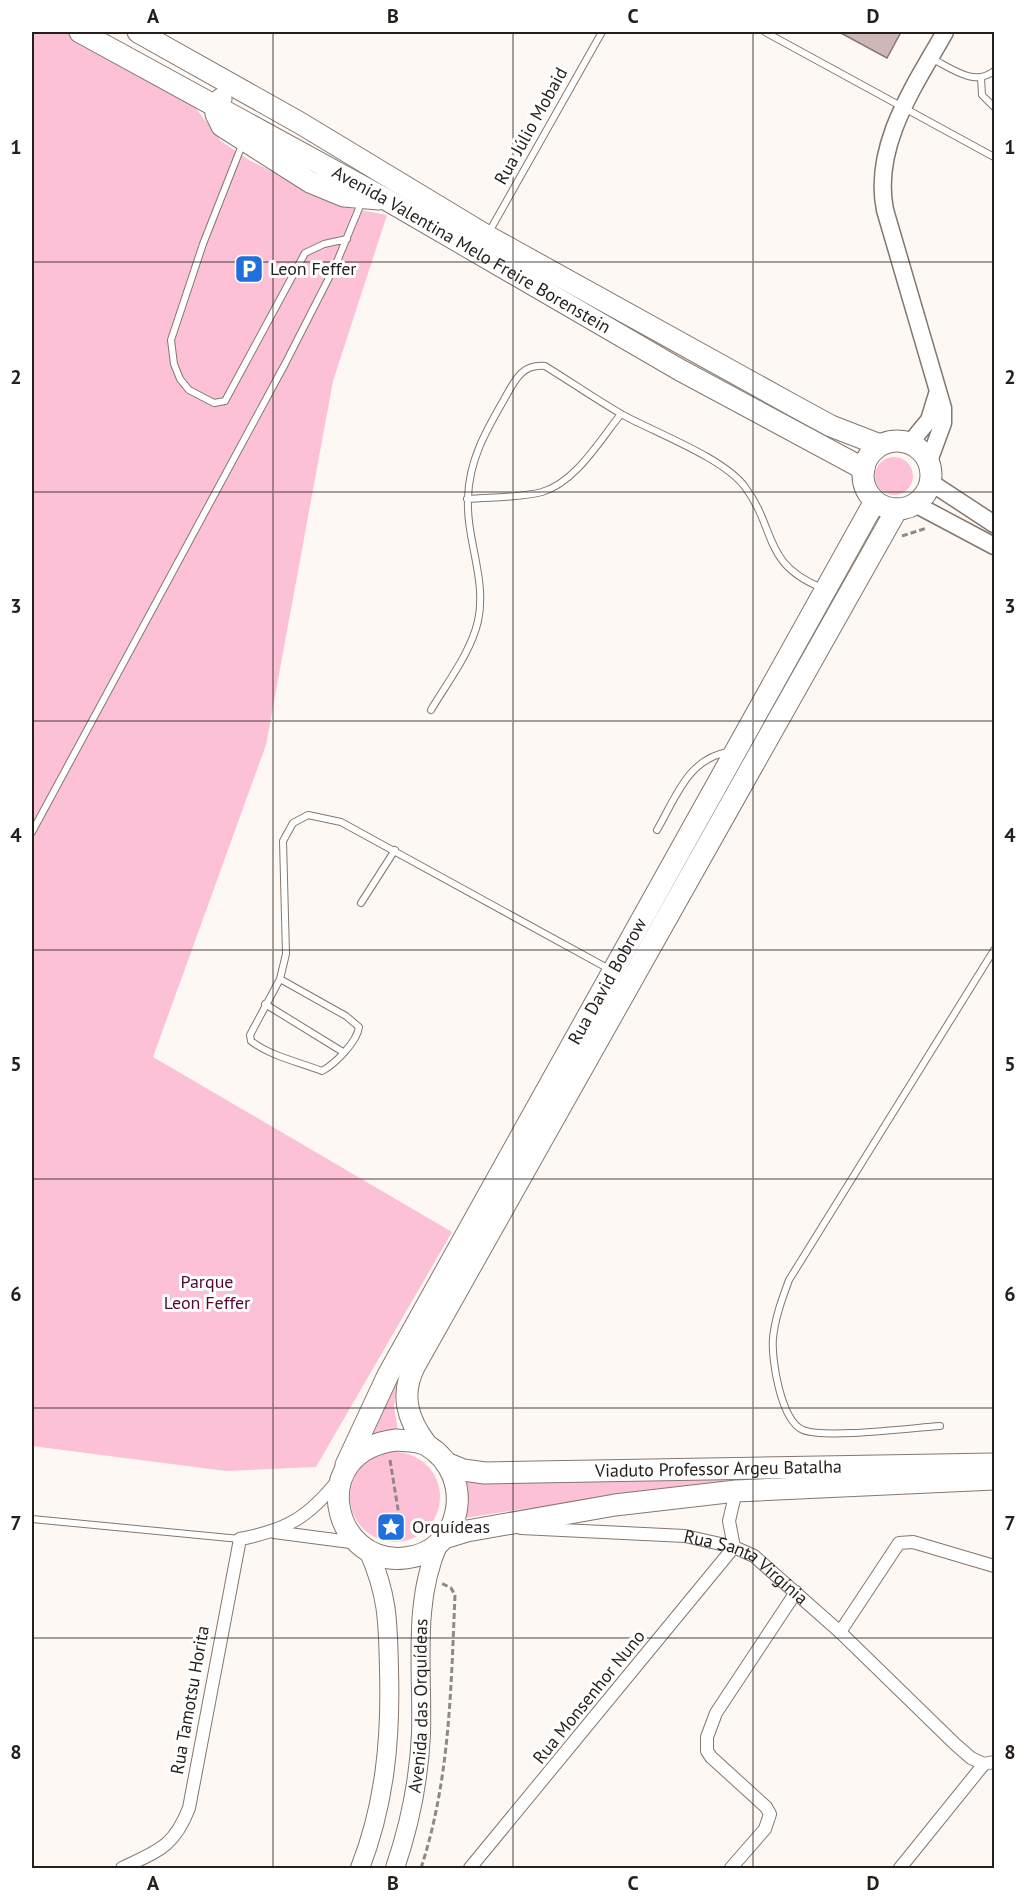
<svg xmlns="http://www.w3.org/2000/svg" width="1026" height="1900" viewBox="0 0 1026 1900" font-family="'PT Sans',sans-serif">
<rect width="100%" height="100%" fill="#fef8f4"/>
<!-- green -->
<path fill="#fcc1d7" d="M32 32H67L194 106 221 141 249 160 344 207 387 215 333 381 266 745 153 1057 452 1232 316 1467 226 1471 32 1446Z
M875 476a19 19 0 1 1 38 0a19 19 0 1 1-38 0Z
M397 1376 394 1407 398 1431H384L371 1435Z
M350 1497a45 45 0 1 1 90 0a45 45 0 1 1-90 0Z
M726 1475V1482L576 1501 458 1519 460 1478Z"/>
<!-- building -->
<path fill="#ccb9b6" stroke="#887674" stroke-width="1.5" d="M839 32H901L887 58Z"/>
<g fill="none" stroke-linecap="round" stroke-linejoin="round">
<!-- lane casing -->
<g stroke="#84776d" stroke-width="8">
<path id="lane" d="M765 32 994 157
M931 58C951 68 974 87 994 71
M981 78 982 95 994 107
M242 145 203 244 171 340 174 364 180 379 189 390 214 403 225 401 305 253 324 244 347 239
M489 232 602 32
M467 499C491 497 519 498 542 492 576 482 600 440 621 414
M431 710C447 683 471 652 478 621 487 579 466 540 468 498 469 459 487 429 506 396 516 378 523 364 545 366 571 382 597 400 623 415 656 433 724 458 745 487 777 530 762 564 822 588
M657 830C676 797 688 759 728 752
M32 832 285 364 336 264 362 201
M361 903 395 850
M280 979 346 1016 359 1027C357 1042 335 1064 322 1071 299 1062 270 1056 251 1041L250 1035 280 979 286 954 283 841 293 823 308 815 341 822 609 969
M265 1004 343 1052
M940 1426C911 1428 826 1439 803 1430 781 1421 771 1359 773 1338 775 1318 782 1299 789 1280L994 950
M32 1519 240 1539"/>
</g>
<!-- street casing -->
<g stroke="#84776d" stroke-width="14">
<g id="street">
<path id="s1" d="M521 1528 685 1536 734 1547 754 1556 840 1632 955 1744 971 1758 984 1764"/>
<path d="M274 1532 358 1543"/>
<path d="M734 1547 729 1521 736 1491"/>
<path d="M840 1632 899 1543 913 1542 994 1566"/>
<path d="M122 1868C158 1851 174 1847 189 1808L240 1539C287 1530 309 1517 339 1479"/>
<path d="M470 1868 734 1547"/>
<path d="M731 1868 765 1829 770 1814 766 1807 711 1757 707 1751V1737L716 1713 796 1592"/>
<path d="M900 1868 984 1764 994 1762"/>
</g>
</g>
<!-- secondary casing -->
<g stroke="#84776d" stroke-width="19">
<path id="secondary" d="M910 443 929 420 937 394
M929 461 943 423V408L885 210C872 146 915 85 945 32
M930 482 994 524
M915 504 994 546"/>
</g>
<!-- primary casing -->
<g stroke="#84776d" stroke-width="20">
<g id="primary">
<path d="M360 1868C385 1804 391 1739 389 1670 388 1622 388 1595 368 1550"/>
<path id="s2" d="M395 1868C409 1827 419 1778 421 1734 423 1671 412 1602 439 1543"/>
</g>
</g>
<!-- highway casing -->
<g stroke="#84776d" stroke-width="23">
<g id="highway">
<path id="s3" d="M80 32 387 200 680 370 864 469"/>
<path d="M138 32 300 123 487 236 796 407 831 426 880 445"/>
<path d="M221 99 216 114 222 126 310 182 344 196 379 199"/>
<circle cx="897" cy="475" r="34"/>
<path d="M396 1440C406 1441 419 1440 428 1446 475 1475 464 1552 405 1558 331 1566 306 1451 396 1440Z"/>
<path d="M426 1444C407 1419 400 1394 415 1365L897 509"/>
<path id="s4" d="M446 1463 463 1470 485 1473 994 1464"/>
<path id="s5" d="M346 1465 388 1375 875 501"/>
<path d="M444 1538 467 1531 615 1505 736 1491 994 1479"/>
</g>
</g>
<!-- path -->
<path stroke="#8e8985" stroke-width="3" stroke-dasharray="6 3" stroke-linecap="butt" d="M902 536 927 528
M390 1460 403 1540
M421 1868C450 1780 451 1687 455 1595L451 1588 441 1583"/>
<!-- lane -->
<use href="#lane" stroke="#fff" stroke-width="6"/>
<!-- street -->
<use href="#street" stroke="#fff" stroke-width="12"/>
<!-- secondary -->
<use href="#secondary" stroke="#fff" stroke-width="16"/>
<!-- primary -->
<use href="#primary" stroke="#fff" stroke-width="18"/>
<!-- highway -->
<use href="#highway" stroke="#fff" stroke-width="21"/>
</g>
<!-- grid -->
<path fill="none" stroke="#241f1b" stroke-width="1.5" stroke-opacity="0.55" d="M273 32V1868M513 32V1868M753 32V1868M32 262H994M32 492H994M32 721H994M32 950H994M32 1179H994M32 1408H994M32 1638H994"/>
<!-- icons -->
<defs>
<g id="parking-square" transform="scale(1.5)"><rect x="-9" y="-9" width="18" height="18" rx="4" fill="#2070db" stroke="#fff"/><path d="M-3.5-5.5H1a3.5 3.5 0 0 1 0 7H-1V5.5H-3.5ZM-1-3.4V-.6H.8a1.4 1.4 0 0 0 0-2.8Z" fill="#fff"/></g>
<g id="sight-square" transform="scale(1.5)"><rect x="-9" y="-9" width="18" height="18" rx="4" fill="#2070db" stroke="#fff"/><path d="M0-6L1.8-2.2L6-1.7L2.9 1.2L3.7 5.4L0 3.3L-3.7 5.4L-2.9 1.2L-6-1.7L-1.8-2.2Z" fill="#fff"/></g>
</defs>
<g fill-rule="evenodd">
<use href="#parking-square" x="249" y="269"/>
<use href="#sight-square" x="391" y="1527"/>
</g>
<g text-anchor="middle" stroke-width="6" stroke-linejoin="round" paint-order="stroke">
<!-- street labels -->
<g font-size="18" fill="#241f1b" stroke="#fff">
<text transform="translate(531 126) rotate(-61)" y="6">Rua Júlio Mobaid</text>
<text dy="6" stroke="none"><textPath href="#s3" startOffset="448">Avenida Valentina Melo Freire Borenstein</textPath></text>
<text dy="6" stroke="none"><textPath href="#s5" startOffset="550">Rua David Bobrow</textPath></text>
<text dy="6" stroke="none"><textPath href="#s4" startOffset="274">Viaduto Professor Argeu Batalha</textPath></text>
<text dy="6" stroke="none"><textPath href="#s1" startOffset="234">Rua Santa Virgínia</textPath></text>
<text transform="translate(589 1697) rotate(-51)" y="6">Rua Monsenhor Nuno</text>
<text transform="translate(190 1700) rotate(-80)" y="6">Rua Tamotsu Horita</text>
<text dy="6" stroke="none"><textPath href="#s2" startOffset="165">Avenida das Orquídeas</textPath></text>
</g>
<!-- poi labels -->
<g font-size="18" fill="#241f1b" stroke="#fff" text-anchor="start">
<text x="270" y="275">Leon Feffer</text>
<text x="412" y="1533">Orquídeas</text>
</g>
<!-- park labels -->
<g font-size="18" fill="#540730" stroke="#fff">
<text x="207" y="1288">Parque<tspan x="207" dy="21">Leon Feffer</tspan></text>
</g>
</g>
<!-- border -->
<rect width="1026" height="1900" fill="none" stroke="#ffffff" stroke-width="66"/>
<rect x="33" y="33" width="960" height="1834" fill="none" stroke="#241f1b" stroke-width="2"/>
<g font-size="20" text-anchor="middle" font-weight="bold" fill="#241f1b">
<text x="153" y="23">A</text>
<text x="393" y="23">B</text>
<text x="633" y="23">C</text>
<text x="873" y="23">D</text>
<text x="16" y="154">1</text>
<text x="1010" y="154">1</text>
<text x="16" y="384">2</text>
<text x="1010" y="384">2</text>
<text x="16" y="613">3</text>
<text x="1010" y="613">3</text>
<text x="16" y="842">4</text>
<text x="1010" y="842">4</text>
<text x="16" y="1071">5</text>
<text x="1010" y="1071">5</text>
<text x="16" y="1301">6</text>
<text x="1010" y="1301">6</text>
<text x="16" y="1530">7</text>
<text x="1010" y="1530">7</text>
<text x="16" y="1759">8</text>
<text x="1010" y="1759">8</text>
<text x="153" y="1890">A</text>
<text x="393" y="1890">B</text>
<text x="633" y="1890">C</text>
<text x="873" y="1890">D</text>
</g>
</svg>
